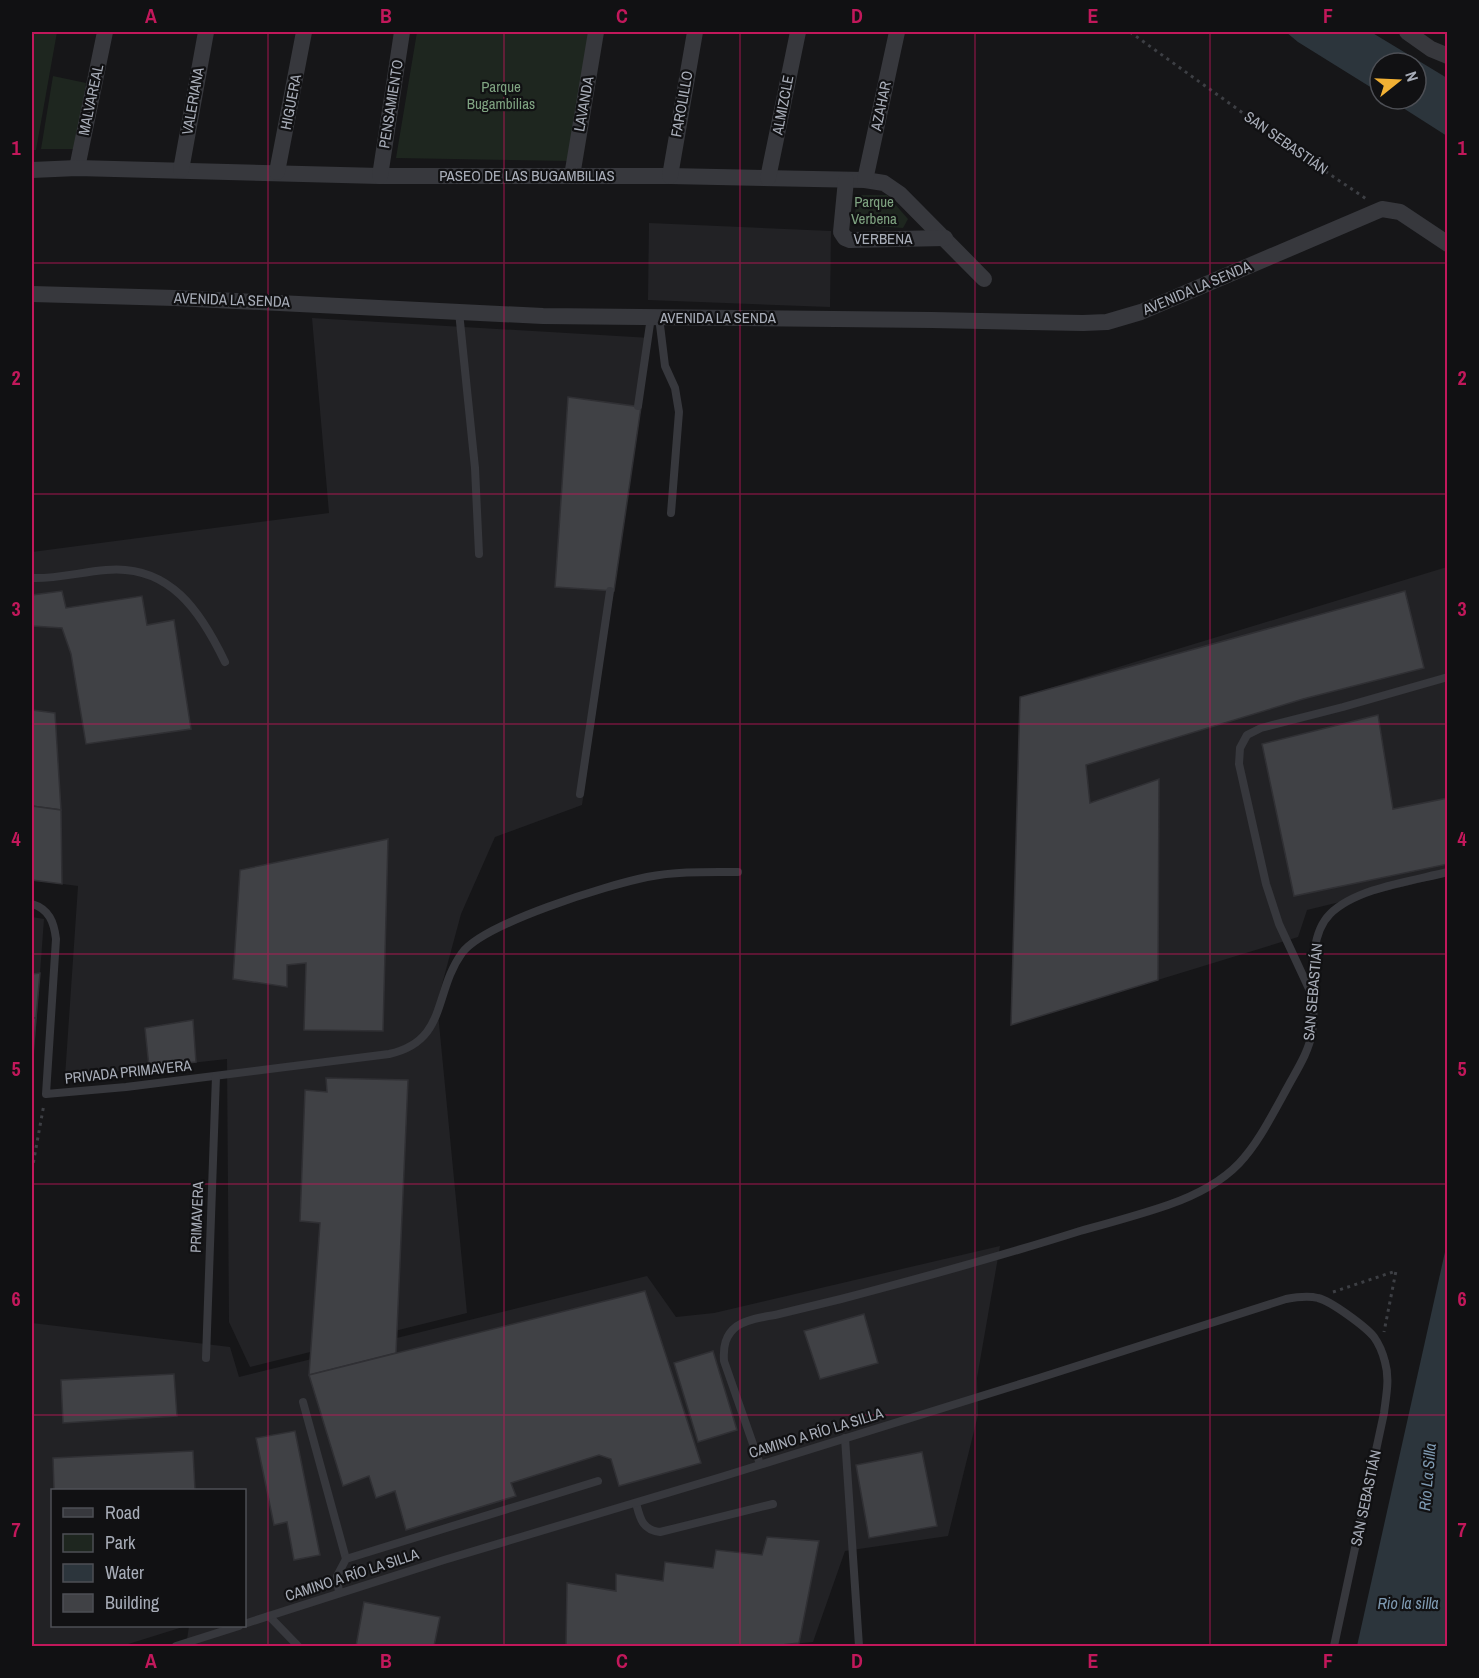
<svg xmlns="http://www.w3.org/2000/svg" width="1479" height="1678" viewBox="0 0 1479 1678" font-family="'Archivo Narrow',sans-serif">
  <rect width="100%" height="100%" fill="#161618"/>
  <g fill="#222225">
    <polygon points="649,223 831,231 830,307 648,300"/>
    <polygon points="312,318 651,338 582,805 495,837 461,914 437,1003 467,1313 250,1367 229,1322 227,1059 65,1077 78,886 32,880 32,552 329,513"/>
    <polygon points="1447,567 1447,876 1307,910 1298,937 1011,1025 1020,697"/>
    <polygon points="32,917 44,919 32,1083"/>
    <polygon points="1000,1246 977,1378 978,1415 948,1536 845,1551 813,1642 772,1646 186,1646 189,1626 244,1626 244,1490 52,1490 52,1626 186,1626 122,1646 32,1646 32,1323 230,1347 239,1377 647,1276 676,1317 714,1313"/>
  </g>
  <g fill="#1e261f">
    <polygon points="32,32 57,32 36,150 32,150"/>
    <polygon points="417,32 589,32 572,161 396,158"/>
    <polygon points="53,76 86,83 75,149 41,149"/>
    <polygon points="858,195 887,195 908,219 903,228 859,225 854,219"/>
  </g>
  <g fill="#2c353c">
    <polygon points="1286,32 1371,32 1447,78 1447,136 1389,99 1416,99 1416,63 1380,63 1380,93 1298,42"/>
    <polygon points="1447,1243 1447,1646 1357,1646"/>
  </g>
  <g fill="#404145" stroke="#303034" stroke-width="1.5">
    <polygon points="568,397 641,407 614,591 555,587"/>
    <polygon points="62,591 66,608 142,596 147,625 174,620 191,729 86,744 71,654 62,628 32,626 32,595"/>
    <polygon points="1405,591 1424,668 1303,699 1086,765 1090,803 1159,779 1158,980 1011,1025 1020,697"/>
    <polygon points="32,710 55,713 61,810 32,806"/>
    <polygon points="1378,715 1393,809 1448,798 1448,864 1294,896 1262,744"/>
    <polygon points="32,806 61,810 62,884 32,880"/>
    <polygon points="388,839 383,1031 304,1030 306,963 287,965 287,987 233,979 240,870"/>
    <polygon points="40,973 36,1018 32,1018 32,974"/>
    <polygon points="32,1018 36,1018 32,1066"/>
    <polygon points="193,1020 196,1062 149,1067 145,1028"/>
    <polygon points="326,1078 408,1080 396,1353 309,1375 320,1223 300,1221 305,1090 327,1092"/>
    <polygon points="645,1291 701,1463 619,1486 611,1459 599,1455 511,1483 516,1496 406,1530 395,1491 376,1498 369,1476 343,1486 309,1375"/>
    <polygon points="864,1314 878,1363 820,1379 804,1331"/>
    <polygon points="713,1351 737,1430 698,1442 674,1363"/>
    <polygon points="174,1374 177,1416 63,1423 61,1380"/>
    <polygon points="295,1431 320,1555 294,1560 287,1522 274,1525 256,1438"/>
    <polygon points="193,1451 195,1490 54,1490 53,1458"/>
    <polygon points="922,1452 937,1526 869,1538 856,1465"/>
    <polygon points="767,1537 819,1541 799,1643 772,1646 566,1646 567,1583 616,1591 616,1574 663,1581 665,1562 713,1568 716,1550 762,1555"/>
    <polygon points="364,1602 440,1617 434,1646 356,1646"/>
  </g>
  <g fill="none" stroke-linecap="round" stroke-linejoin="round">
    <g stroke="#3d3f44" stroke-width="3" stroke-dasharray="3 4.5" stroke-linecap="butt">
      <polyline points="1130,32 1307,159 1368,200"/>
      <polyline points="32,1170 44,1104"/>
      <polyline points="1333,1292 1396,1271 1384,1332"/>
    </g>
    <g stroke="#37383d" stroke-width="8">
      <polyline points="459,312 475,468 479,554"/>
      <polyline points="659,317 665,366 675,388 679,412 671,513"/>
      <polyline points="638,406 651,317"/>
      <path d="M 32,578 C 56,579 81,572 106,570 C 170,564 201,612 225,662"/>
      <polyline points="580,794 610,591"/>
      <path d="M 32,904 C 49,909 54,922 56,939 L 46,1094 L 126,1087 L 389,1054 C 448,1041 433,993 462,953 C 484,923 608,885 647,877 C 677,871 708,872 738,872"/>
      <polyline points="1311,993 1279,924 1266,884 1239,764 1240,748 1247,735 1261,728 1343,707 1448,677"/>
      <polyline points="206,1358 216,1076"/>
      <polyline points="303,1402 346,1559"/>
      <polyline points="845,1438 859,1646"/>
      <path d="M 760,1464 L 724,1361 C 723,1347 725,1335 737,1326 C 749,1318 766,1317 779,1314 C 800,1309 820,1304 841,1299 C 921,1278 1001,1256 1080,1231 C 1109,1223 1139,1215 1168,1205 C 1239,1180 1252,1152 1286,1090 C 1296,1071 1308,1054 1312,1033 C 1318,1000 1303,941 1330,914 C 1356,888 1412,881 1448,872"/>
      <path d="M 636,1503 C 640,1518 642,1530 660,1532 L 773,1504"/>
      <polyline points="339,1593 337,1576 346,1559 598,1481"/>
      <polyline points="269,1616 298,1646"/>
      <path d="M 244,1624 L 444,1560 L 721,1477 L 1036,1379 L 1286,1299 C 1296,1297 1307,1295 1318,1298 C 1331,1301 1366,1327 1374,1337 C 1379,1344 1383,1354 1385,1362 C 1390,1379 1386,1396 1384,1413 L 1334,1646"/>
      <polyline points="176,1646 239,1626"/>
    </g>
    <g stroke="#37383d" stroke-width="16">
      <polyline points="1407,32 1431,49 1448,56"/>
      <polyline points="77,168 105,32"/>
      <polyline points="32,170 77,168 380,176 670,176 865,180 884,183 900,194 984,279"/>
      <polyline points="181,170 206,32"/>
      <polyline points="277,172 304,32"/>
      <polyline points="380,176 402,32"/>
      <polyline points="572,176 596,32"/>
      <polyline points="670,176 695,32"/>
      <polyline points="768,178 798,32"/>
      <polyline points="846,180 841,232 845,238 850,240 945,238"/>
      <polyline points="865,180 897,32"/>
      <polyline points="32,294 175,298 543,316 932,320 1083,323 1107,322 1141,312 1382,209 1400,212 1448,244"/>
    </g>
  </g>
  <path fill="none" stroke="#c2185b" stroke-width="1.5" stroke-opacity="0.55" d="M 268,32 L 268,1646M 504,32 L 504,1646M 740,32 L 740,1646M 975,32 L 975,1646M 1210,32 L 1210,1646M 32,263 L 1448,263M 32,494 L 1448,494M 32,724 L 1448,724M 32,954 L 1448,954M 32,1184 L 1448,1184M 32,1415 L 1448,1415"/>
  <g text-anchor="middle" stroke-width="4.5" stroke-linejoin="round" paint-order="stroke">
    <g font-size="15" fill="#7fa381" stroke="#111113">
      <text x="501" y="92">Parque<tspan x="501" dy="17">Bugambilias</tspan></text>
      <text x="874" y="207">Parque<tspan x="874" dy="17">Verbena</tspan></text>
    </g>
    <g font-size="15" fill="#a8adb8" stroke="#111113">
      <text transform="translate(91 100) rotate(-78)" y="5">MALVAREAL</text>
      <text transform="translate(193 101) rotate(-80)" y="5">VALERIANA</text>
      <text transform="translate(291 102) rotate(-79)" y="5">HIGUERA</text>
      <text transform="translate(391 104) rotate(-81)" y="5">PENSAMIENTO</text>
      <text transform="translate(584 104) rotate(-80)" y="5">LAVANDA</text>
      <text transform="translate(682 104) rotate(-80)" y="5">FAROLILLO</text>
      <text transform="translate(783 105) rotate(-79)" y="5">ALMIZCLE</text>
      <text transform="translate(881 106) rotate(-78)" y="5">AZAHAR</text>
      <text transform="translate(1286 143) rotate(35)" y="5">SAN SEBASTIÁN</text>
      <text x="527" y="181">PASEO DE LAS BUGAMBILIAS</text>
      <text x="883" y="244">VERBENA</text>
      <text transform="translate(1197 288) rotate(-23)" y="5">AVENIDA LA SENDA</text>
      <text transform="translate(232 300) rotate(2)" y="5">AVENIDA LA SENDA</text>
      <text x="718" y="323">AVENIDA LA SENDA</text>
      <text transform="translate(1313 992) rotate(-85)" y="5">SAN SEBASTIÁN</text>
      <text transform="translate(128 1072) rotate(-6)" y="5">PRIVADA PRIMAVERA</text>
      <text transform="translate(197 1217) rotate(-88)" y="5">PRIMAVERA</text>
      <text transform="translate(816 1433) rotate(-17)" y="5">CAMINO A RÍO LA SILLA</text>
      <text transform="translate(1366 1498) rotate(-78)" y="5">SAN SEBASTIÁN</text>
      <text transform="translate(352 1575) rotate(-18)" y="5">CAMINO A RÍO LA SILLA</text>
    </g>
    <g font-size="16" font-style="italic" fill="#7f9bb3" stroke="#111113">
      <text transform="translate(1427 1477) rotate(-85)" y="6">Río La Silla</text>
      <text x="1408" y="1609">Rio la silla</text>
    </g>
  </g>
  <rect width="1479" height="1678" fill="none" stroke="#111113" stroke-width="66"/>
  <rect x="51" y="1489" width="195" height="138" fill="#111113" stroke="#4d4f55" stroke-width="1.5"/>
  <rect x="63" y="1508" width="30" height="9" fill="#37383d" stroke="#4d4f55" stroke-width="1.5"/>
  <text x="105" y="1519" font-size="18" fill="#a8adb8">Road</text>
  <rect x="63" y="1534" width="30" height="18" fill="#1e261f" stroke="#4d4f55" stroke-width="1.5"/>
  <text x="105" y="1549" font-size="18" fill="#a8adb8">Park</text>
  <rect x="63" y="1564" width="30" height="18" fill="#2c353c" stroke="#4d4f55" stroke-width="1.5"/>
  <text x="105" y="1579" font-size="18" fill="#a8adb8">Water</text>
  <rect x="63" y="1594" width="30" height="18" fill="#404145" stroke="#4d4f55" stroke-width="1.5"/>
  <text x="105" y="1609" font-size="18" fill="#a8adb8">Building</text>
  <g transform="translate(1398 81) rotate(72)"><circle r="28" fill="#111113" stroke="#4d4f55" stroke-width="1.5"/>
  <path d="M0-4.5L10 22L0 15L-10 22Z" fill="#f2b134"/>
  <text y="-9" font-size="16" font-weight="bold" text-anchor="middle" fill="#a8adb8">N</text>
  </g>
  <rect x="33" y="33" width="1413" height="1612" fill="none" stroke="#c2185b" stroke-width="2"/>
  <g font-size="20" text-anchor="middle" font-weight="bold" fill="#c2185b">
    <text x="151" y="23">A</text>
    <text x="386" y="23">B</text>
    <text x="622" y="23">C</text>
    <text x="857" y="23">D</text>
    <text x="1093" y="23">E</text>
    <text x="1328" y="23">F</text>
    <text x="16" y="155">1</text>
    <text x="1462" y="155">1</text>
    <text x="16" y="385">2</text>
    <text x="1462" y="385">2</text>
    <text x="16" y="616">3</text>
    <text x="1462" y="616">3</text>
    <text x="16" y="846">4</text>
    <text x="1462" y="846">4</text>
    <text x="16" y="1076">5</text>
    <text x="1462" y="1076">5</text>
    <text x="16" y="1306">6</text>
    <text x="1462" y="1306">6</text>
    <text x="16" y="1537">7</text>
    <text x="1462" y="1537">7</text>
    <text x="151" y="1668">A</text>
    <text x="386" y="1668">B</text>
    <text x="622" y="1668">C</text>
    <text x="857" y="1668">D</text>
    <text x="1093" y="1668">E</text>
    <text x="1328" y="1668">F</text>
  </g>
</svg>
